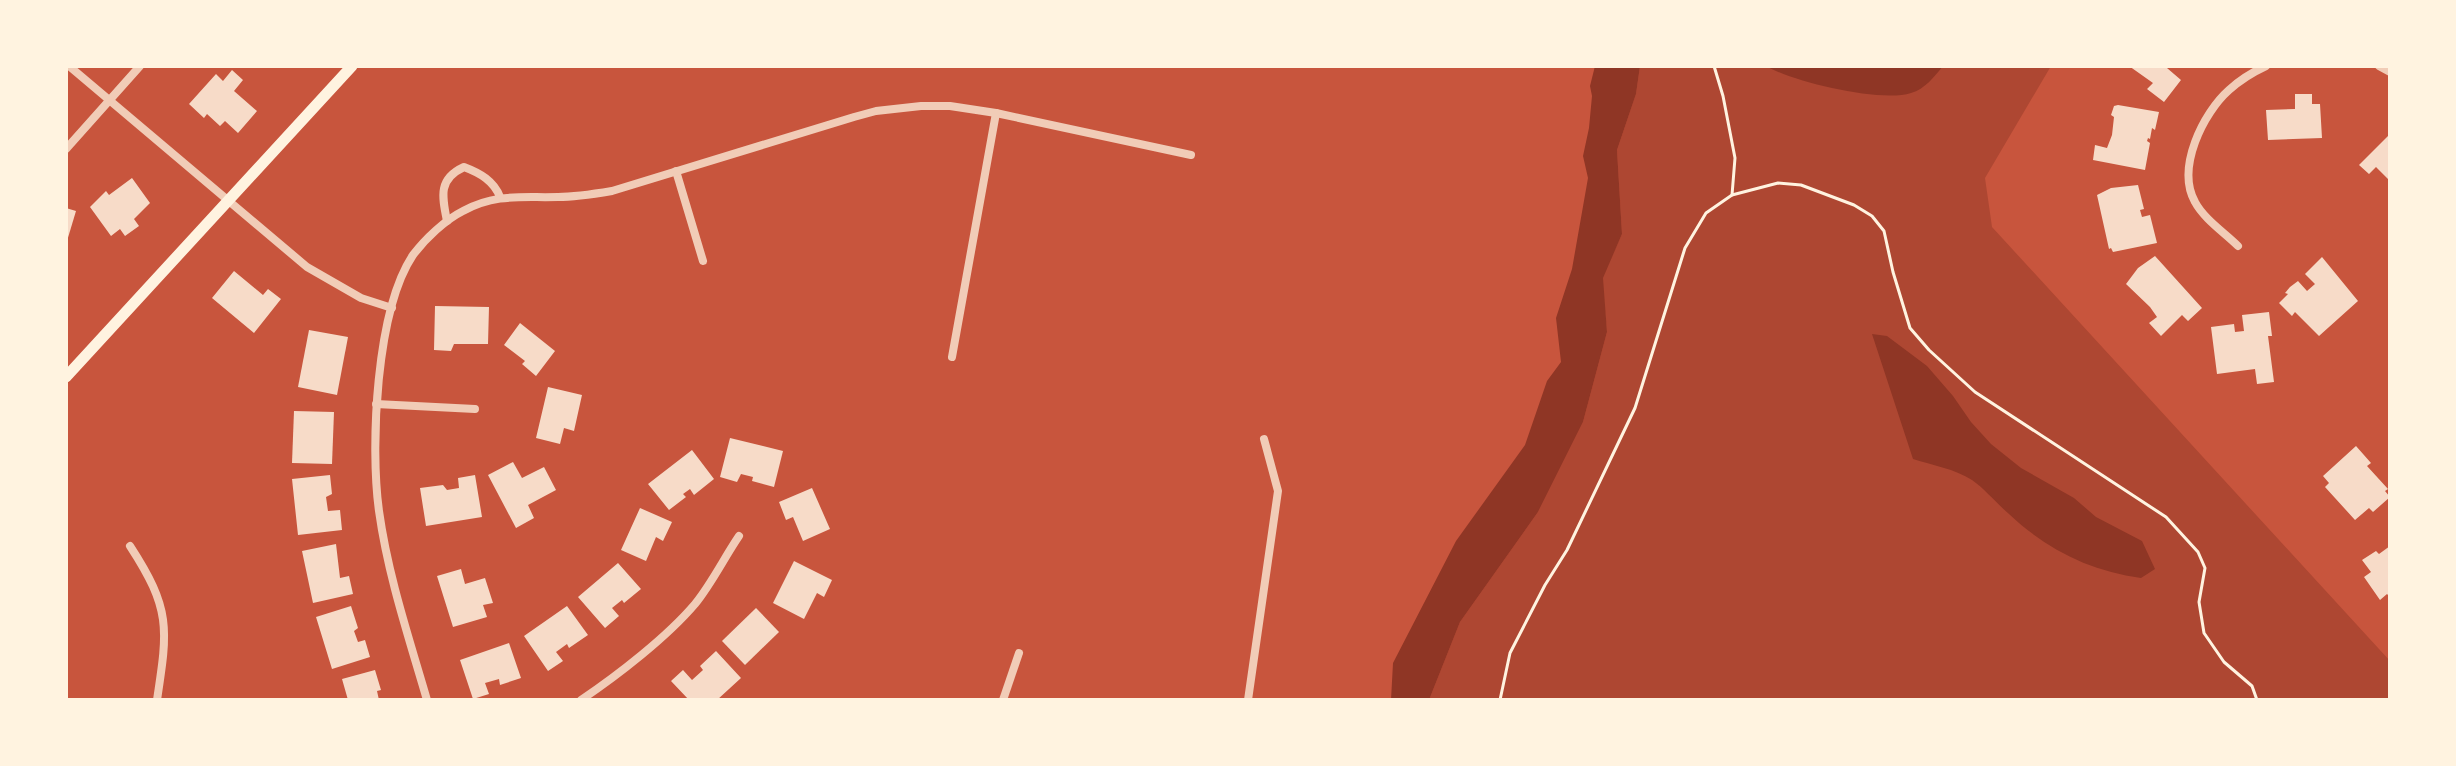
<svg xmlns="http://www.w3.org/2000/svg" width="2456" height="766" viewBox="0 0 2456 766" font-family="'Source Serif 4',serif">
  <rect width="100%" height="100%" fill="#c8553d"/>
  <polygon fill="#ae4732" points="1640,66 2051,66 1985,178 1992,227 2390,661 2390,700 1429,700 1460,622 1538,512 1583,422 1607,332 1602,278 1622,234 1617,150 1636,94"/>
  <g fill="#8f3625">
    <polygon points="1595,66 1640,66 1636,94 1617,150 1622,234 1603,278 1607,332 1583,422 1538,512 1460,622 1429,700 1391,700 1393,663 1456,541 1525,445 1547,381 1561,362 1556,318 1572,269 1588,178 1583,156 1589,128 1592,96 1590,86"/>
    <path d="M 1766,66 L 1943,66 C 1934,77 1925,89 1911,93 C 1881,103 1793,82 1766,66 Z"/>
    <path d="M 1872,334 L 1887,336 L 1927,366 L 1953,396 L 1971,422 L 1991,444 L 2021,468 L 2074,498 L 2096,517 L 2142,541 L 2155,569 L 2141,578 C 2090,571 2046,549 2009,514 C 1996,503 1985,489 1972,480 C 1955,469 1932,465 1913,459 Z"/>
  </g>
  <g fill="#f7dbc8">
    <polygon points="2129,66 2168,66 2167,68 2181,80 2164,102 2147,89 2153,83"/>
    <polygon points="232,70 243,80 234,91 257,111 238,133 225,121 220,126 207,114 204,118 189,104 216,74 223,81"/>
    <polygon points="2295,94 2312,94 2312,104 2320,104 2322,138 2268,140 2266,110 2295,109"/>
    <polygon points="2118,105 2159,112 2155,130 2152,128 2150,139 2148,138 2147,141 2150,143 2145,170 2093,160 2095,145 2107,148 2112,135 2114,117 2111,115 2114,106"/>
    <polygon points="2390,134 2390,181 2376,167 2369,174 2359,165"/>
    <polygon points="132,178 150,203 134,219 139,226 125,236 120,229 111,236 90,207 106,191 109,195"/>
    <polygon points="2138,185 2144,209 2140,210 2142,217 2150,215 2157,243 2113,252 2111,248 2109,249 2097,195 2111,188"/>
    <polygon points="66,208 76,211 67,241 66,241"/>
    <polygon points="2155,256 2202,308 2188,321 2182,315 2161,336 2149,323 2157,317 2150,307 2126,284 2138,268"/>
    <polygon points="2322,257 2358,301 2319,336 2295,312 2292,316 2279,303 2288,294 2285,293 2290,287 2298,281 2307,291 2315,284 2305,274"/>
    <polygon points="234,271 263,295 268,289 281,299 254,333 212,298"/>
    <polygon points="435,306 489,307 488,344 454,344 451,351 434,350"/>
    <polygon points="2269,312 2272,336 2268,336 2274,382 2257,384 2255,369 2217,374 2211,327 2234,324 2235,332 2244,331 2242,315"/>
    <polygon points="520,323 555,351 536,376 522,364 525,361 504,345"/>
    <polygon points="309,330 348,337 337,395 298,387"/>
    <polygon points="548,387 582,395 574,431 564,428 560,444 536,438"/>
    <polygon points="294,411 334,412 332,464 292,463"/>
    <polygon points="730,438 783,451 774,487 752,481 753,477 741,474 737,482 720,477"/>
    <polygon points="2356,446 2371,463 2367,466 2388,489 2385,491 2390,497 2373,512 2369,508 2355,520 2325,487 2329,483 2323,476"/>
    <polygon points="692,450 714,479 694,495 690,489 683,494 686,497 669,510 648,484"/>
    <polygon points="513,462 522,478 544,467 556,490 528,505 534,518 516,528 488,475"/>
    <polygon points="330,475 332,494 326,497 328,511 340,510 342,530 298,535 292,479"/>
    <polygon points="475,475 482,517 426,526 420,488 443,485 447,490 459,488 458,478"/>
    <polygon points="812,488 830,529 803,541 793,517 786,520 779,502"/>
    <polygon points="640,508 672,522 663,541 656,537 646,561 621,550"/>
    <polygon points="336,544 340,578 349,576 353,594 313,603 302,551"/>
    <polygon points="2390,546 2390,597 2387,594 2380,600 2364,577 2371,572 2362,560 2376,551 2379,554"/>
    <polygon points="794,561 832,580 824,597 817,593 804,619 773,603"/>
    <polygon points="618,563 641,589 624,603 622,600 612,608 619,616 605,628 578,597"/>
    <polygon points="461,569 465,584 485,578 493,603 483,605 487,617 453,627 437,576"/>
    <polygon points="351,606 358,628 354,631 358,642 365,640 370,657 332,669 316,617"/>
    <polygon points="567,606 588,635 569,648 567,644 556,652 563,661 548,671 524,636"/>
    <polygon points="756,608 779,632 745,665 722,641"/>
    <polygon points="509,643 521,678 500,685 499,679 485,683 489,694 473,699 460,660"/>
    <polygon points="716,651 741,678 717,700 689,700 671,681 683,670 692,680 703,670 700,666"/>
    <polygon points="375,670 381,690 377,691 379,700 348,700 342,679"/>
  </g>
  <g fill="none" stroke-linecap="round" stroke-linejoin="round">
    <g stroke="#fff3e0" stroke-width="3">
      <polyline points="1714,66 1723,96 1735,158 1732,195"/>
      <polyline points="1500,700 1510,653 1545,585 1567,550 1635,408 1685,248 1706,213 1732,195 1778,183 1801,185 1854,205 1872,216 1884,231 1893,272 1910,328 1929,350 1975,392 2166,517 2198,552 2205,568 2199,602 2204,633 2224,662 2252,686 2257,700"/>
    </g>
    <g stroke="#f1ccb7" stroke-width="8">
      <polyline points="69,66 307,267 361,298 392,308"/>
      <polyline points="2379,66 2390,72"/>
      <polyline points="66,149 140,66"/>
      <polyline points="676,171 703,261"/>
      <path d="M 447,221 C 442,196 438,179 464,167 C 480,173 494,181 500,197"/>
      <path d="M 2238,246 C 2225,233 2204,219 2195,202 C 2176,168 2203,113 2229,90 C 2240,80 2253,72 2266,66"/>
      <polyline points="952,357 996,113"/>
      <polyline points="376,404 475,409"/>
      <path d="M 130,546 C 171,609 168,628 157,700"/>
      <path d="M 427,700 C 409,638 388,576 379,511 C 370,447 376,310 413,255 C 425,239 445,220 463,211 C 496,193 522,198 558,197 C 576,197 594,194 612,191 L 854,117 L 876,111 L 921,106 L 950,106 L 996,113 L 1191,155"/>
      <path d="M 581,700 C 618,675 667,637 695,604 C 712,583 724,558 739,536"/>
      <polyline points="1003,700 1019,653"/>
      <polyline points="1248,700 1278,491 1264,439"/>
    </g>
    <polyline stroke="#fff3e0" stroke-width="11" points="66,377 352,66"/>
  </g>
  <rect width="2456" height="766" fill="none" stroke="#fff3e0" stroke-width="136"/>
</svg>
